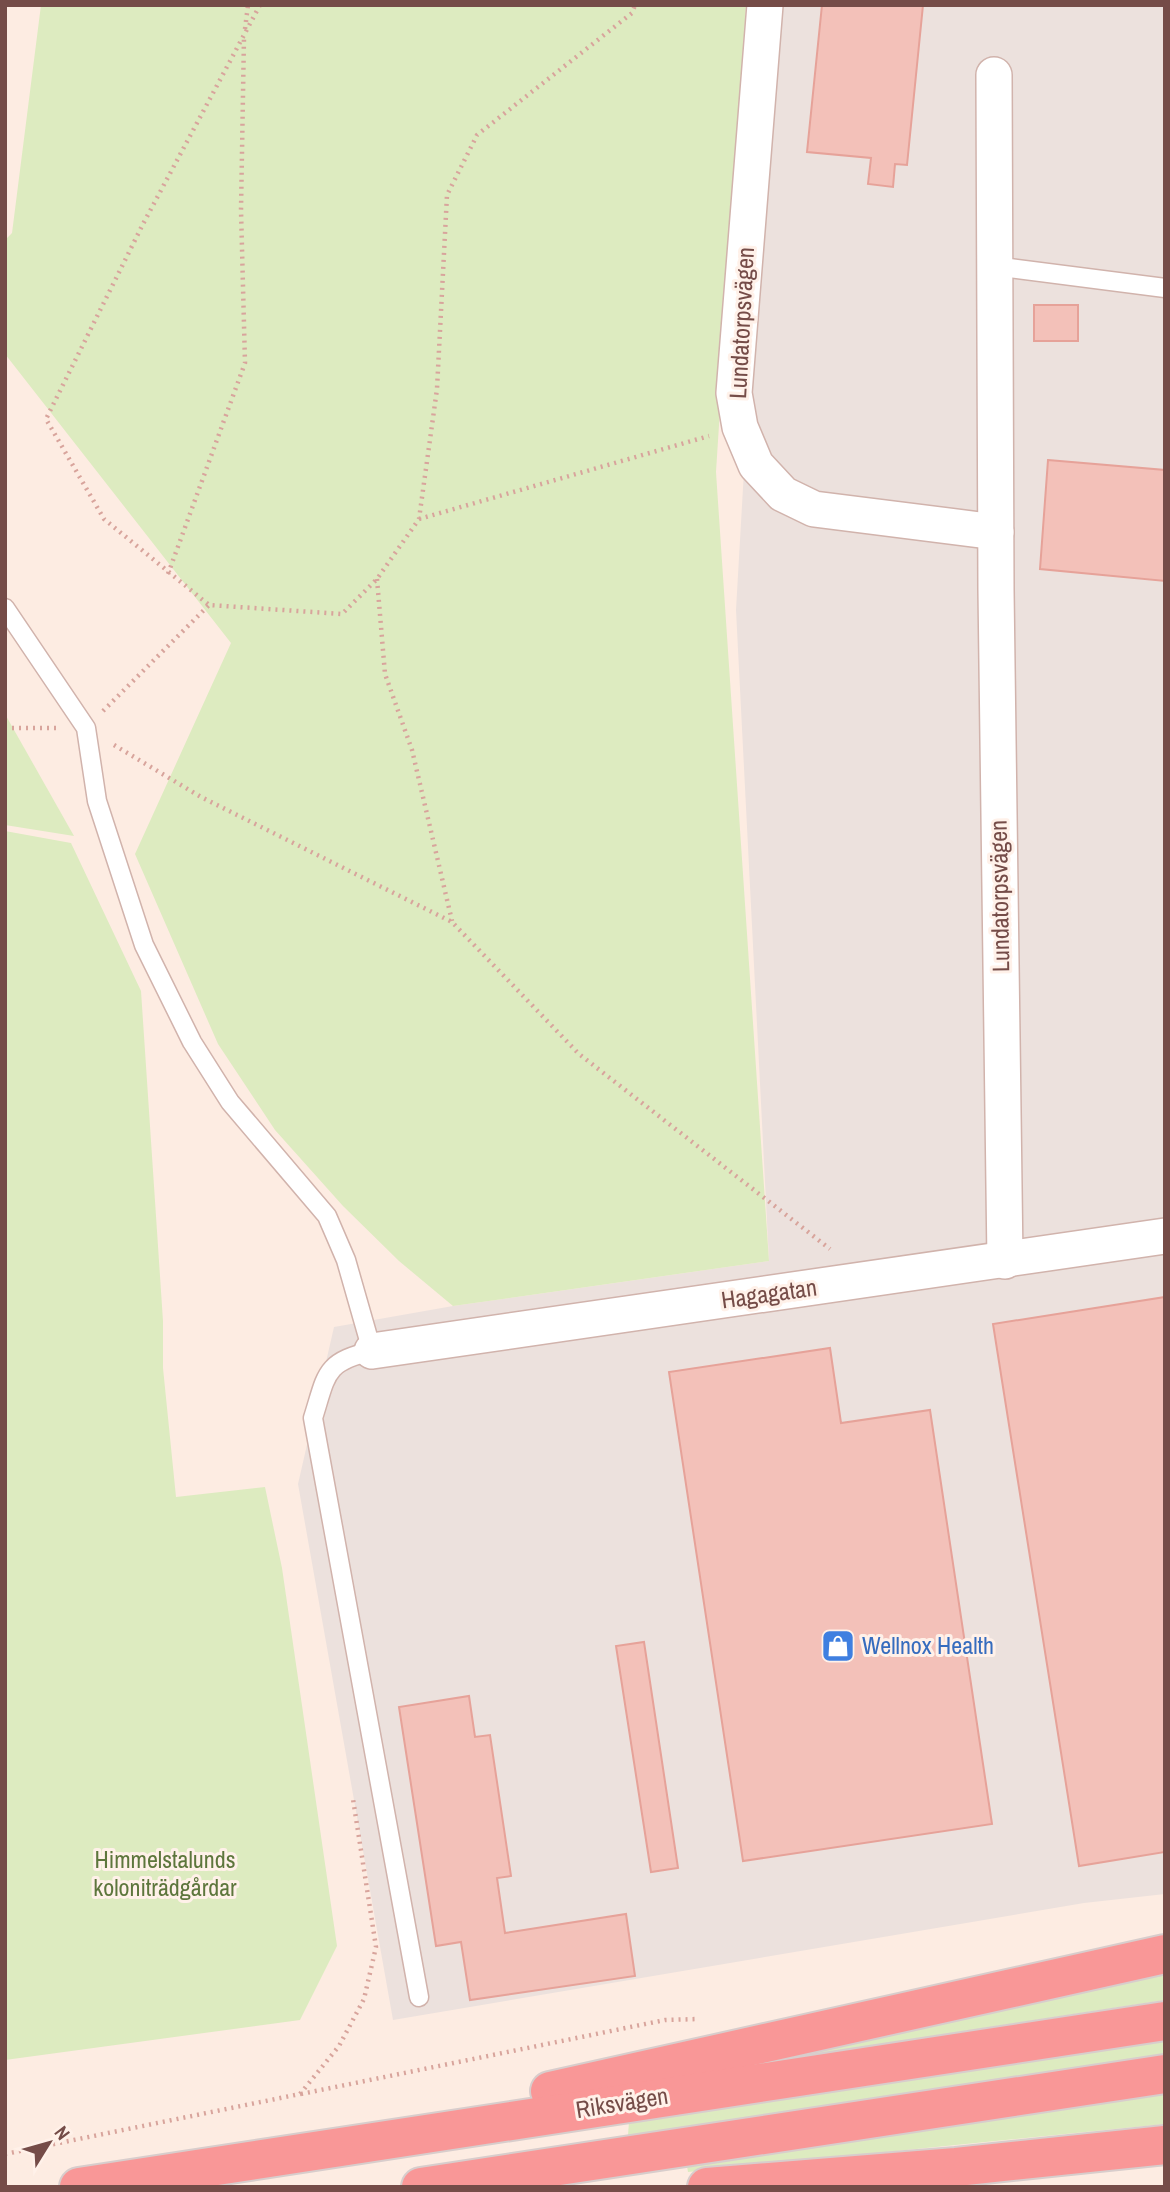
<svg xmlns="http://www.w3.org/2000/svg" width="1170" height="2192" viewBox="0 0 1170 2192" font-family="'Archivo Narrow',sans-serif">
  <rect width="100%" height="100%" fill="#fdece2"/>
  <polygon fill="#ece1dd" points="781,5 1165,5 1165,1894 1084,1903 393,2020 298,1484 334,1327 453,1306 769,1261 736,610 752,331"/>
  <g fill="#ddebc0">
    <polygon points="41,5 746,5 716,472 769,1261 453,1306 399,1261 343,1206 275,1130 218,1044 135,854 231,643 5,354 5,240 12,233"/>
    <polygon points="5,714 74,836 5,825"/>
    <polygon points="5,831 71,843 141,991 163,1321 163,1368 176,1497 265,1487 282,1568 337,1946 300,2020 5,2060"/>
    <polygon points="1165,1972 1165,2000 673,2076"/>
    <polygon points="1165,2039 1165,2054 628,2136 629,2121"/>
    <polygon points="1165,2094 1165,2124 688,2172 687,2166"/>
  </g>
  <g fill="#f3c1b9" stroke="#e6a299" stroke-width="2">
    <polygon points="822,5 923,5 907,165 895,164 893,187 868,184 871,158 807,152"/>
    <rect x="1034" y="305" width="44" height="36"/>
    <polygon points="1048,460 1165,470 1165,581 1040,569"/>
    <polygon points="1165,1297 1165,1852 1079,1866 993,1324"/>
    <polygon points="830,1348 841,1423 930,1410 992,1824 743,1861 669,1372"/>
    <polygon points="644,1642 678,1868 651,1872 616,1646"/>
    <polygon points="469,1696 475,1737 490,1735 511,1876 497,1878 505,1933 626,1914 635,1976 470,2000 461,1942 436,1946 399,1707"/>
  </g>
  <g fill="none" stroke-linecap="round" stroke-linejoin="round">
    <defs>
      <g id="lane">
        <polyline points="994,266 1165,288"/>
        <path d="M 5,608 L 86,728 L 97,801 L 144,945 L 192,1042 L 230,1102 L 327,1216 L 346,1260 L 372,1351 C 324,1362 327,1374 313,1418 L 419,1997"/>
      </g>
      <g id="street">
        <polyline points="765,5 734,393 740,427 756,465 783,494 814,509 996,532"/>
        <polyline points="994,75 996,590 1005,1261"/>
        <polyline points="372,1351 1165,1236"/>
      </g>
      <g id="highway">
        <polyline points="550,2091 1165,1954"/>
        <polyline points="79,2187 1165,2021"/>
        <polyline points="421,2187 1165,2074"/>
        <polyline points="707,2187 956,2167 1165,2145"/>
      </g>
    </defs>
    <use href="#lane" stroke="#d1b3ac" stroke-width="21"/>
    <use href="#street" stroke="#d1b3ac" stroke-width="38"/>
    <use href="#highway" stroke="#d8cdcc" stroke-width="42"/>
    <g stroke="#d8a49c" stroke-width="4.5" stroke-dasharray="2 5" stroke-linecap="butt">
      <polyline points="260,5 143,224 46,419 104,519 209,605 342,614 377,579 419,519 437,389 447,195 477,135 632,13 635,5"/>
      <polyline points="245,29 248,5"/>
      <polyline points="419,519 709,436"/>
      <polyline points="168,574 245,363 241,210 244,37"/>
      <polyline points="377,579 385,674 412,750 452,921"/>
      <polyline points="103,711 209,605"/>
      <polyline points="5,728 56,728"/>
      <polyline points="114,745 201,797 452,922 579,1054 830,1249"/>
      <polyline points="301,2094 665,2020 698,2019"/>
      <polyline points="5,2154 300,2094 339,2046 364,1999 376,1947 353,1799"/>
    </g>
    <use href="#lane" stroke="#fff" stroke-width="18"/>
    <use href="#street" stroke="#fff" stroke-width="35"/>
    <use href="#highway" stroke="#f99797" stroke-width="38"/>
  </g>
  <defs>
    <symbol id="shop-square" viewBox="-11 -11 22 22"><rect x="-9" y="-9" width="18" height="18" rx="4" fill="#3f7fe0" stroke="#fff1e9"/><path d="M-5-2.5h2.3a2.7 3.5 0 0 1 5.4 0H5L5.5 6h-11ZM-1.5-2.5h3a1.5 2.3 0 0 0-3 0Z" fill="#fff"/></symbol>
  </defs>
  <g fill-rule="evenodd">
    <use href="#shop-square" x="819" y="1627" width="38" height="38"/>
  </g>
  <g text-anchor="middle" stroke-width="6" stroke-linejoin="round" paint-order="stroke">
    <g font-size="24" fill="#754c48" stroke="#fff1e9">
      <text transform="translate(742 323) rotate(-87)" y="8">Lundatorpsvägen</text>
      <text transform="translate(1000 896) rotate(-91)" y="8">Lundatorpsvägen</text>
      <text transform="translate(769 1294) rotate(-8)" y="8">Hagagatan</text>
      <text transform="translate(622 2103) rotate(-9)" y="8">Riksvägen</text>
    </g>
    <g font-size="24" fill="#366cbe" stroke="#fff1e9" text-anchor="start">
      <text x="862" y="1654">Wellnox Health</text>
    </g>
    <g font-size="24" fill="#5d763c" stroke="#fff1e9">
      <text x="165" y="1868">Himmelstalunds<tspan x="165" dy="28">koloniträdgårdar</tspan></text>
    </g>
  </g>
  <rect width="1170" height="2192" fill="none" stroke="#754c48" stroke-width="14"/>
  <g transform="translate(49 2143) rotate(53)" stroke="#fff1e9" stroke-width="5" paint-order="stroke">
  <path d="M0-5L12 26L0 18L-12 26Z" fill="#754c48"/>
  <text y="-10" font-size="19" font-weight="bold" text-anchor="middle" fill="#754c48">N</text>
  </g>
</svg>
